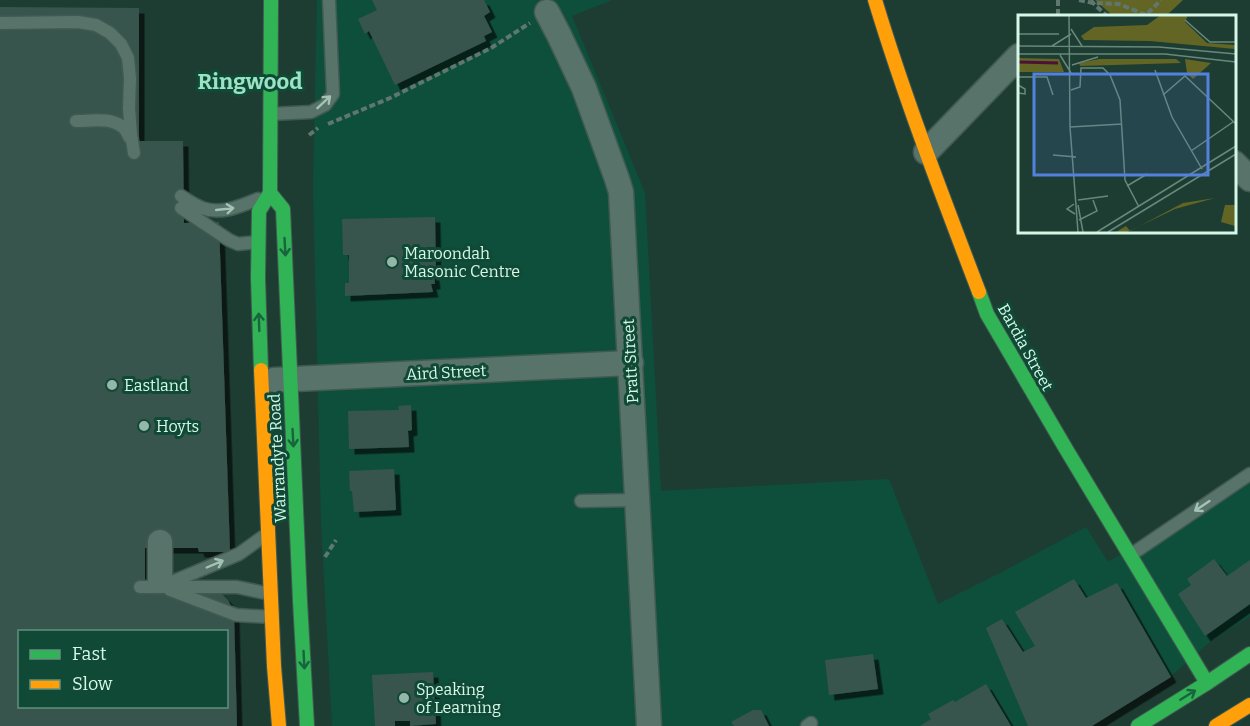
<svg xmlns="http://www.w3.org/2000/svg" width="1250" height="726" viewBox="0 0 1250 726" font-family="Bitter,serif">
  <defs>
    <filter id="shadow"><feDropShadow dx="5.5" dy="5.5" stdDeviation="0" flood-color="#0009"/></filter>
  </defs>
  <rect width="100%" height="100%" fill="#1d3d33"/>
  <polygon fill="#0e4f3c" points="317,0 612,0 572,16 645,193 661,491 889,479 938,604 1000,573 1086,527 1108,562 1137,545 1250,467 1250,616 1210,642 1172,675 1084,726 332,726 321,522 313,187"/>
  <polygon fill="#636525" points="1095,0 1183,0 1166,16 1113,16"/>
  <g fill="#38544d" fill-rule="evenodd" filter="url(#shadow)">
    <polygon points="372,0 484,0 490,12 484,16 492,32 484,36 486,41 395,85 369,31 365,34 358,19 377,10"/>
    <path d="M 0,7 L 139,8 L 139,141 L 183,141 L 184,223 L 219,222 L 230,552 L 199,552 L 198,548 L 145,548 L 145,581 L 160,581 L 219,591 L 228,600 L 234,612 L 237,726 L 0,726 ZM 20,632 L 226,632 L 226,706 L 20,706 Z"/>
    <polygon points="435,217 436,269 431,269 431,275 434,275 435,284 431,284 433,292 345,296 345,283 349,283 349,255 343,255 342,219"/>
    <polygon points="411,405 412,430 408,431 409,447 349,449 348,411 399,410 398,406"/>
    <polygon points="394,469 396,510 354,512 352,491 350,491 349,471"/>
    <polygon points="1214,559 1227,576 1250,560 1250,604 1205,636 1178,594 1191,585 1187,579"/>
    <polygon points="1074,579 1086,598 1117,583 1171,677 1092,726 1028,726 986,628 1002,619 1023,652 1035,646 1015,612"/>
    <polygon points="873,654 878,689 829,695 825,660"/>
    <polygon points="433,672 436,724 410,726 410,721 395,721 395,726 375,726 372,675"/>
    <polygon points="986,684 1011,726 920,726 931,719 928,714 953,700 955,702"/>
    <polygon points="753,710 761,710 769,726 734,726 731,722"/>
  </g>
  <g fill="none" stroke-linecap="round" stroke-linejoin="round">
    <defs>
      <g id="lane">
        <polyline points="0,23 78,22 96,25 110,33 121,44 128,58 130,78 129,108 131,134 134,153"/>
        <polyline points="271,114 311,112 325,105 333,94 329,0"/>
        <path d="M 76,121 C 94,121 122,115 129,137"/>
        <path d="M 181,196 C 187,200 195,205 202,208 C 221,215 241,206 258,199"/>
        <polyline points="181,208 229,240 238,244 257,242"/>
        <polyline points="581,501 637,500"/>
        <polyline points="1132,554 1250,474"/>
        <polyline points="167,584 239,554 264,536"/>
        <polyline points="140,587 237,587 270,594"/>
        <polyline points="170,590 236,615 271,617"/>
        <polyline points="807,726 811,723"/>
      </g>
      <g id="street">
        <polyline points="547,12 559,35 584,88 617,179 621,192 649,726"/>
        <polyline points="926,152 1019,56"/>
        <polyline points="1234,163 1250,179"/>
        <polyline points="274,380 631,363"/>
        <polyline points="160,542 160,581"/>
      </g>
      <g id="fast">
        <polyline points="270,193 283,209 300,601 307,726"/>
        <polyline points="979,292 987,314 1066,449 1207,683"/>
        <polyline points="261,370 258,278 259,211 270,193 271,0"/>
        <polyline points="1138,726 1207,683 1250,654"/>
      </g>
      <g id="slow">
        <path d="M 875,0 C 905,99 942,195 979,292"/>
        <polyline points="261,370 274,666 279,726"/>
        <polyline points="1216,726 1250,705"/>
      </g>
    </defs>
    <use href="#lane" stroke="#415a51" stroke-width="15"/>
    <use href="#street" stroke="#415a51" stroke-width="27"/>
    <use href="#fast" stroke="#415a51" stroke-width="16"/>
    <use href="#slow" stroke="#415a51" stroke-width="16"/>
    <g stroke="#60776e" stroke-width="4" stroke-dasharray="6 3" stroke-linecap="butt">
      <polyline points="1058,0 1058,16"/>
      <polyline points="1079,0 1093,3 1119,4 1146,15 1161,0"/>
      <polyline points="1091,0 1093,3 1107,16"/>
      <polyline points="328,124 390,98 491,48 530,23"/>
      <polyline points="309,135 318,128"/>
      <polyline points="325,557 336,540"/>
    </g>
    <use href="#lane" stroke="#587369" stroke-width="12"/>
    <use href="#street" stroke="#587369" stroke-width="24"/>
    <use href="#fast" stroke="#30b455" stroke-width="14"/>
    <use href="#slow" stroke="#ff9f0a" stroke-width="14"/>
  </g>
  <defs><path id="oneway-shaft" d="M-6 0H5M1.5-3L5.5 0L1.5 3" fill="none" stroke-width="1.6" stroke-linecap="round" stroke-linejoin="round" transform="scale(1.5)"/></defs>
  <g stroke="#a3c3b5">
    <use href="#oneway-shaft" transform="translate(324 102) rotate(-43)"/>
    <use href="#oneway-shaft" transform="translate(225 209) rotate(-6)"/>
    <use href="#oneway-shaft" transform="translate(1202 506) rotate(146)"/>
    <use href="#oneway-shaft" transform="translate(215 564) rotate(-23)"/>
  </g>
  <g stroke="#18643e">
    <use href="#oneway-shaft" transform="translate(285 247) rotate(87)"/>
    <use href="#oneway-shaft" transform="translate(259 322) rotate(-92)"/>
    <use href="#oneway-shaft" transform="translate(293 438) rotate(87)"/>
    <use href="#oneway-shaft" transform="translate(304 660) rotate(87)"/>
    <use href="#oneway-shaft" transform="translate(1188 695) rotate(-32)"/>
  </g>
  <g fill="#95b7a9" stroke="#104a37" stroke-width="2">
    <circle cx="392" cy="262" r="6"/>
    <circle cx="112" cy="385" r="6"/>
    <circle cx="144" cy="426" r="6"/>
    <circle cx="404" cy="698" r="6"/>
  </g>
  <g text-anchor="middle" stroke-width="6" stroke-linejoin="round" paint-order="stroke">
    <g font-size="16" fill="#d5f8e8" stroke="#104a37" text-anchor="start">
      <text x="404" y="259">Maroondah<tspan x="404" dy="18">Masonic Centre</tspan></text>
      <text x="124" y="391">Eastland</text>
      <text x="156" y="432">Hoyts</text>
      <text x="416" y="695">Speaking<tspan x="416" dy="18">of Learning</tspan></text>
    </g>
    <g font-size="16" fill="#d5f8e8" stroke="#104a37">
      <text transform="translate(1026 347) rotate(61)" y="6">Bardia Street</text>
      <text transform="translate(630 361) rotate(-93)" y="6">Pratt Street</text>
      <text transform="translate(446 372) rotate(-3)" y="6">Aird Street</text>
      <text transform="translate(277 458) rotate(-93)" y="6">Warrandyte Road</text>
    </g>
    <g font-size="22" font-weight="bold" fill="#9ae3c5" stroke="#104a37">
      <text x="250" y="89">Ringwood</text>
    </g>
  </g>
  <g transform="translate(1018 15)">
    <rect width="218" height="218" fill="#1d3d33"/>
    <path d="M 143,0 L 170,0 L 167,7 L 189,28 L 217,30 L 217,34 L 132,26 L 66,25 L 63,21 L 76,12 L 129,10 ZM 0,43 L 41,44 L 46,57 L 0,57 ZM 81,44 L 158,44 L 163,48 L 62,51 L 61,48 ZM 167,44 L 193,48 L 175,64 L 169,58 ZM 197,183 L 157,194 L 109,217 L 98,217 L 108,211 L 112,216 L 165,188 ZM 207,190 L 217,190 L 217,211 L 203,207 Z" fill="#636525"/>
    <path fill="none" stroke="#4b1137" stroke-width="3" d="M 0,47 L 40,48"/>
    <path fill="none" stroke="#67887b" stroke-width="1.5" d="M 51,0 L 52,112 L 60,217M 167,5 L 192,27 L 218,27M 53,14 L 64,31M 0,19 L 41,19M 0,31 L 141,32 L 218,39M 34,31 L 53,19M 0,39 L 147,39 L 218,47M 42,40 L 53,58M 54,50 L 80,42M 137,55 L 154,102 L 184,154M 0,62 L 29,62 L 35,80M 0,70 L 7,74 L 7,79 L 0,78M 53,75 L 62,72 L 63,53 L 85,53 L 92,60 L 102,85 L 107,165 L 121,192M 145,80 L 167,61 L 218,109M 52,112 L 104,109M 173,136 L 215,107M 35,140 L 58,142M 109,171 L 129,159M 60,185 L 90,181M 56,189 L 49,194 L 57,199M 60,190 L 65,217M 61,205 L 79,196 L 75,185M 79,217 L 218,131M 90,217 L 218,139"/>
    <path fill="#5481dd" fill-opacity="0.15" stroke="#5481dd" stroke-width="3" d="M 16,59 L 190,59 L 190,160 L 16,160 Z"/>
    <rect width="218" height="218" fill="none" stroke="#d5f8e8" stroke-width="3"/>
  </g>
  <rect x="18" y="630" width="210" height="78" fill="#104a37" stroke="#5f907e" stroke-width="1.5"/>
  <rect x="30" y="650" width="30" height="9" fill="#30b455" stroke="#5f907e" stroke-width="1.5"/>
  <text x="72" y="660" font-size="18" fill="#d5f8e8">Fast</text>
  <rect x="30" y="680" width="30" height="9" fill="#ff9f0a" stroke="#5f907e" stroke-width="1.5"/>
  <text x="72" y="690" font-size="18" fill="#d5f8e8">Slow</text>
</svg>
